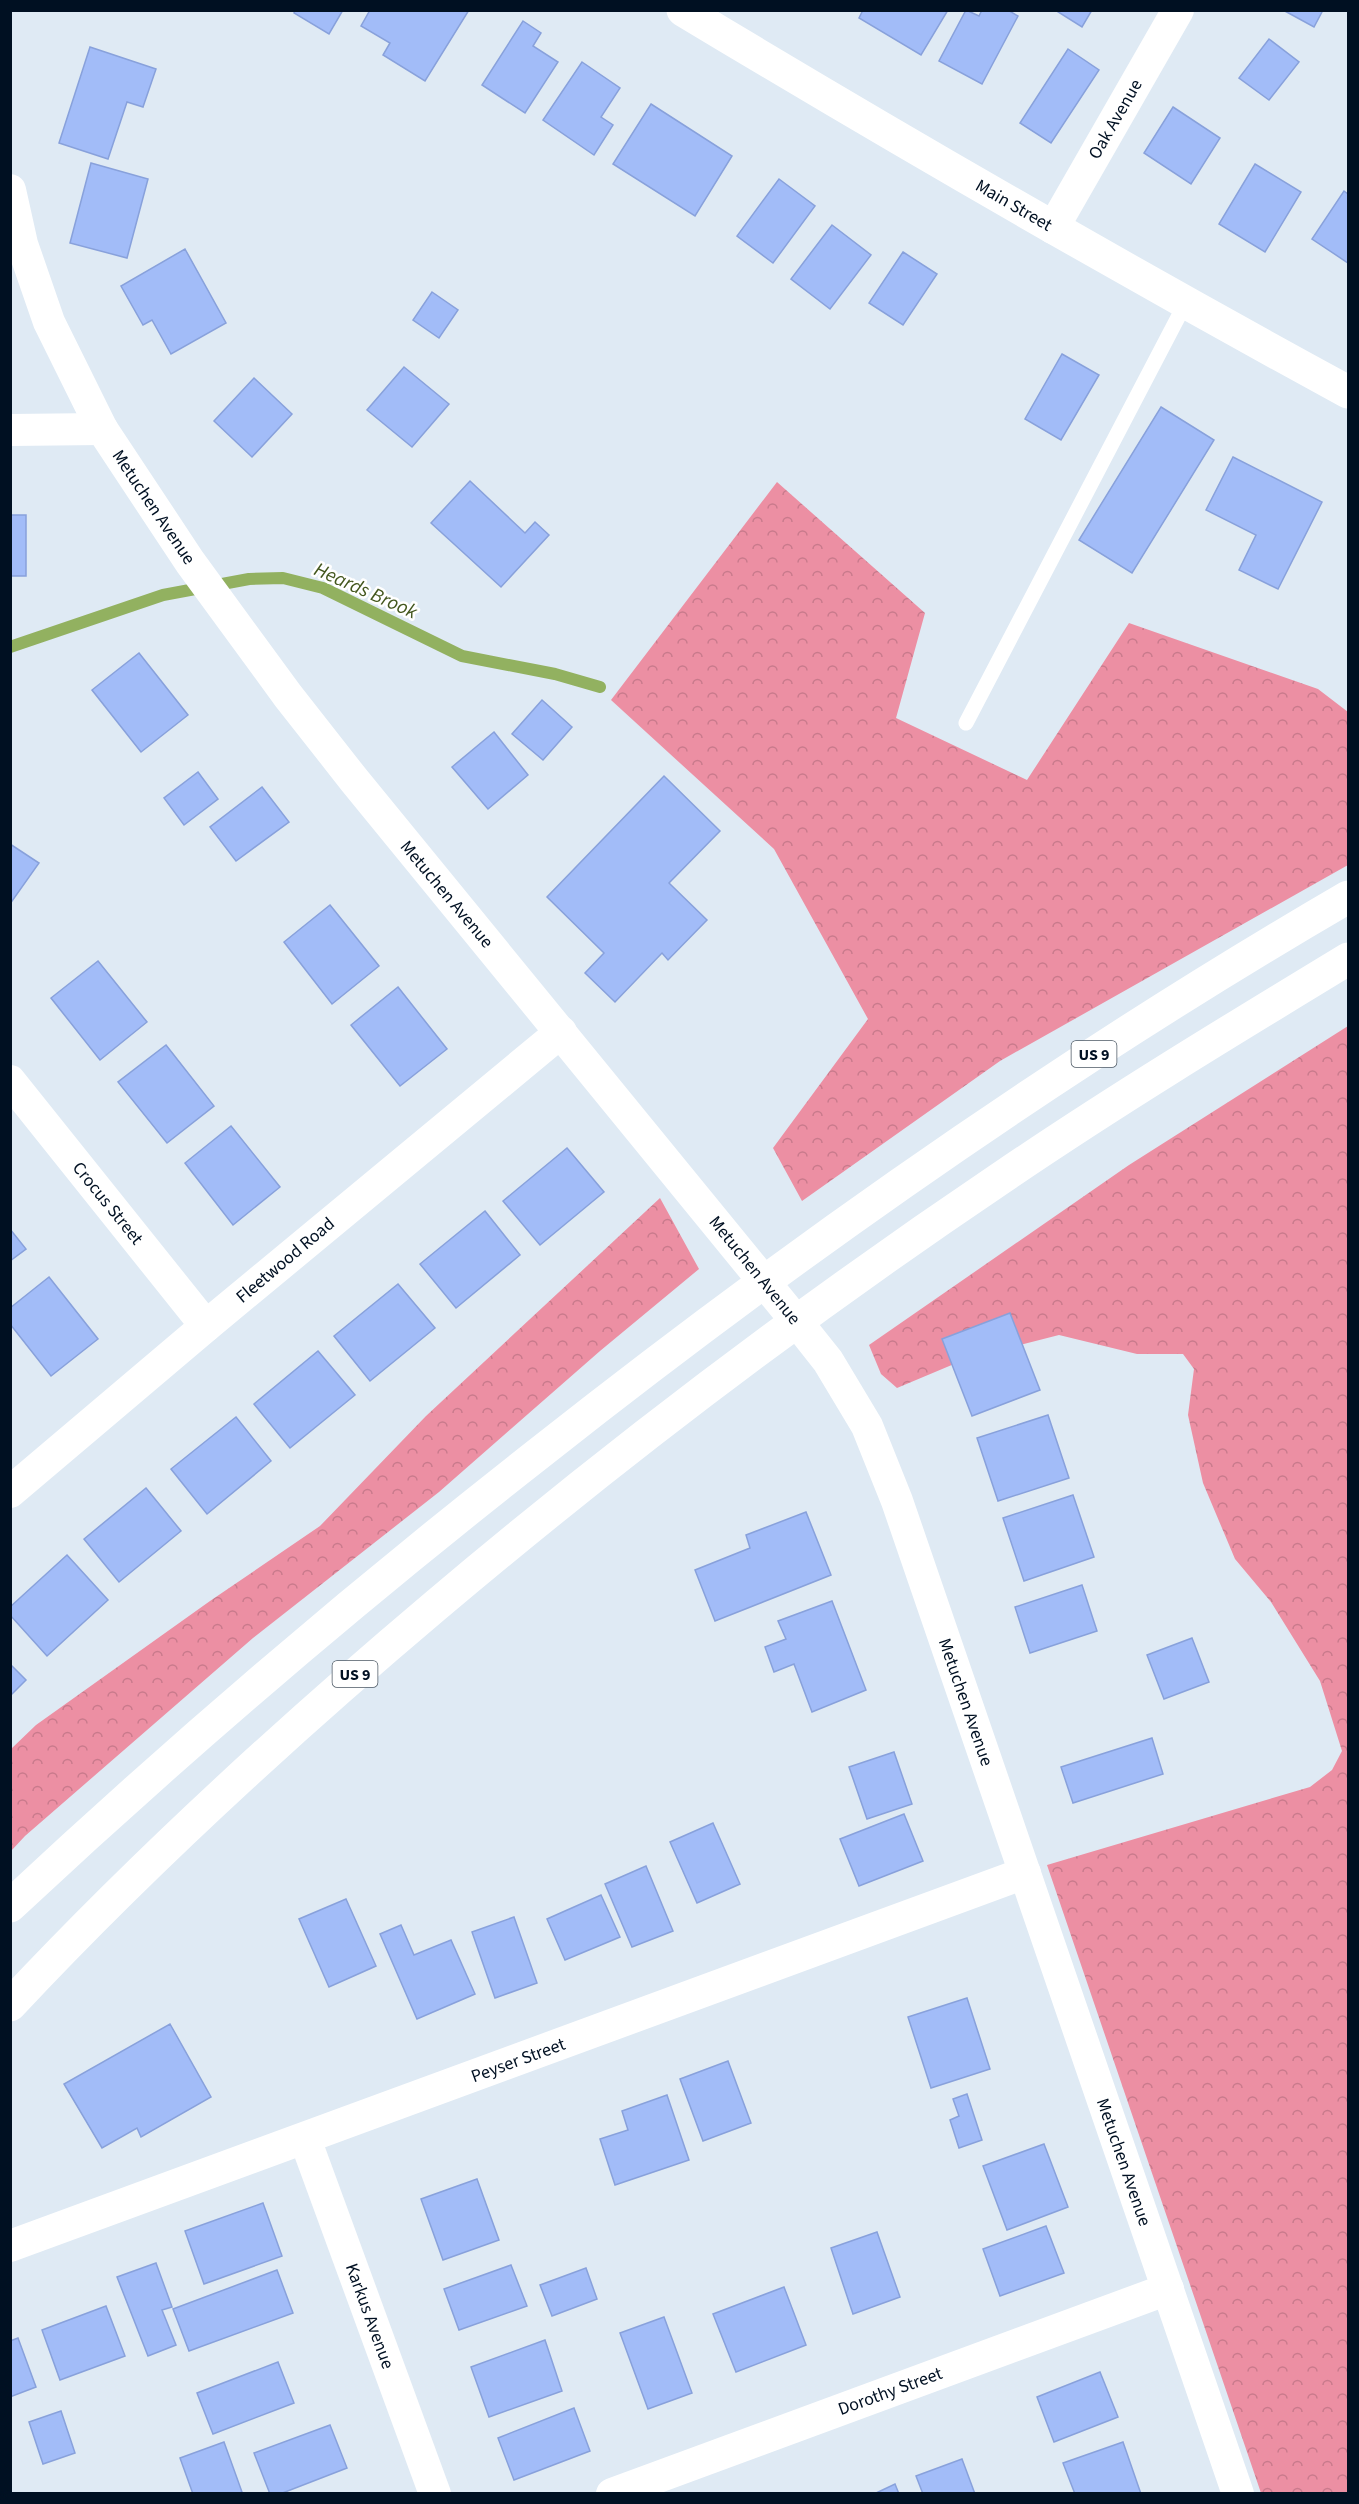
<svg xmlns="http://www.w3.org/2000/svg" width="1359" height="2504" viewBox="0 0 1359 2504" font-family="'Source Sans 3',sans-serif">
  <defs>
    <pattern id="forest-crowns" width="20" height="18" patternUnits="userSpaceOnUse" patternTransform="scale(1.5)"><rect width="20" height="18" fill="#ec8fa3"/><path d="M2 6a3 3 0 1 1 6 0M12 15a3 3 0 1 1 6 0" fill="none" stroke="#c97a8c"/></pattern>
  </defs>
  <rect width="100%" height="100%" fill="#dfeaf4"/>
  <g fill="url(#forest-crowns)">
    <polygon points="777,482 925,613 896,718 1027,780 1129,623 1318,689 1348,712 1348,865 1000,1061 802,1201 773,1148 868,1019 774,849 611,700"/>
    <polygon points="1348,1026 1348,2493 1261,2493 1047,1865 1310,1787 1332,1770 1342,1751 1320,1681 1271,1602 1235,1559 1203,1483 1188,1415 1194,1369 1183,1354 1137,1354 1059,1335 966,1359 897,1388 881,1374 869,1345 1129,1165"/>
    <polygon points="660,1198 699,1269 600,1351 439,1492 253,1638 25,1836 11,1851 11,1749 36,1725 210,1601 320,1526 426,1416"/>
  </g>
  <g fill="none" stroke-linecap="round" stroke-linejoin="round">
    <polyline stroke="#92b160" stroke-width="12" points="10,647 163,595 249,579 283,578 323,588 462,656 555,674 600,687"/>
  </g>
  <g fill="#a2bcf8" stroke="#88a1db" stroke-width="1.5">
    <polygon points="295,10 343,10 329,34 294,13"/>
    <polygon points="370,10 469,10 425,81 383,55 390,43 361,26"/>
    <polygon points="863,10 948,10 921,55 859,18"/>
    <polygon points="966,10 979,16 982,10 1008,10 1018,16 982,84 939,61"/>
    <polygon points="1055,10 1092,10 1082,27"/>
    <polygon points="1283,10 1323,10 1314,27"/>
    <polygon points="523,21 541,33 533,46 558,62 525,113 482,85"/>
    <polygon points="1269,39 1299,62 1269,100 1239,78"/>
    <polygon points="90,47 156,69 143,107 127,102 108,159 59,143"/>
    <polygon points="1068,49 1099,70 1051,143 1020,123"/>
    <polygon points="582,62 620,88 601,117 613,125 594,155 543,120"/>
    <polygon points="651,104 732,156 695,216 613,164"/>
    <polygon points="1173,107 1220,138 1191,184 1144,153"/>
    <polygon points="91,163 148,179 127,258 70,243"/>
    <polygon points="1255,164 1301,192 1265,252 1219,224"/>
    <polygon points="779,179 815,206 773,263 737,236"/>
    <polygon points="1344,191 1348,194 1348,263 1312,239"/>
    <polygon points="832,225 871,255 830,309 791,279"/>
    <polygon points="185,249 226,323 171,354 152,320 143,325 121,286"/>
    <polygon points="903,252 937,274 903,325 869,303"/>
    <polygon points="432,292 458,310 439,338 413,320"/>
    <polygon points="1062,354 1099,375 1061,440 1025,419"/>
    <polygon points="404,367 449,404 412,447 367,410"/>
    <polygon points="254,378 292,414 252,457 214,421"/>
    <polygon points="1161,407 1214,440 1132,573 1079,540"/>
    <polygon points="1233,457 1322,502 1278,589 1239,570 1256,535 1206,510"/>
    <polygon points="470,481 525,533 535,522 549,535 501,587 431,523"/>
    <rect x="10" y="515" width="16" height="61"/>
    <polygon points="139,653 188,715 141,752 92,690"/>
    <polygon points="542,700 572,727 543,760 512,734"/>
    <polygon points="494,732 528,775 488,809 452,767"/>
    <polygon points="198,772 218,799 184,825 164,798"/>
    <polygon points="664,776 720,831 669,883 707,920 668,960 662,953 615,1002 585,973 604,953 547,897"/>
    <polygon points="262,787 289,822 236,861 210,827"/>
    <polygon points="10,844 39,863 10,904"/>
    <polygon points="330,905 379,966 332,1004 284,942"/>
    <polygon points="98,961 147,1022 100,1060 51,998"/>
    <polygon points="398,987 447,1049 400,1086 351,1025"/>
    <polygon points="166,1045 214,1106 167,1143 118,1082"/>
    <polygon points="231,1126 280,1187 233,1225 185,1163"/>
    <polygon points="567,1148 604,1192 540,1245 503,1201"/>
    <polygon points="485,1211 520,1255 456,1308 420,1264"/>
    <polygon points="10,1229 26,1249 10,1261"/>
    <polygon points="49,1277 98,1339 51,1376 10,1324 10,1308"/>
    <polygon points="398,1284 435,1328 370,1381 334,1336"/>
    <polygon points="1010,1313 1040,1390 972,1416 942,1339"/>
    <polygon points="318,1351 355,1395 290,1448 254,1404"/>
    <polygon points="1048,1415 1069,1478 998,1501 977,1438"/>
    <polygon points="236,1417 271,1461 207,1514 171,1469"/>
    <polygon points="146,1488 181,1531 119,1582 84,1539"/>
    <polygon points="1073,1495 1094,1557 1024,1581 1003,1518"/>
    <polygon points="806,1512 831,1575 715,1621 695,1570 750,1548 746,1535"/>
    <polygon points="67,1555 108,1600 47,1656 10,1615 10,1607"/>
    <polygon points="1082,1585 1097,1631 1030,1653 1015,1607"/>
    <polygon points="832,1601 866,1690 812,1712 794,1664 774,1672 765,1647 786,1639 778,1621"/>
    <polygon points="1192,1638 1209,1682 1164,1699 1147,1655"/>
    <polygon points="10,1664 26,1680 10,1696"/>
    <polygon points="1152,1738 1163,1774 1073,1803 1061,1767"/>
    <polygon points="894,1752 912,1804 867,1819 849,1767"/>
    <polygon points="904,1814 923,1861 859,1886 840,1839"/>
    <polygon points="713,1823 740,1884 697,1903 670,1842"/>
    <polygon points="646,1866 673,1931 632,1947 605,1884"/>
    <polygon points="601,1895 620,1937 565,1960 547,1919"/>
    <polygon points="346,1899 376,1966 329,1987 299,1919"/>
    <polygon points="514,1917 537,1983 495,1998 472,1932"/>
    <polygon points="401,1925 414,1955 451,1940 475,1994 417,2019 380,1934"/>
    <polygon points="967,1998 990,2069 931,2088 908,2017"/>
    <polygon points="170,2024 211,2097 141,2137 137,2128 102,2148 64,2084"/>
    <polygon points="728,2061 751,2123 703,2141 680,2079"/>
    <polygon points="967,2094 982,2140 959,2148 950,2120 959,2116 953,2099"/>
    <polygon points="667,2095 689,2160 615,2185 600,2139 628,2130 622,2111"/>
    <polygon points="1044,2144 1068,2207 1007,2230 983,2166"/>
    <polygon points="477,2179 499,2240 443,2260 421,2199"/>
    <polygon points="263,2203 282,2256 204,2284 185,2231"/>
    <polygon points="1046,2226 1064,2273 1000,2296 983,2249"/>
    <polygon points="877,2232 900,2297 853,2314 831,2248"/>
    <polygon points="156,2263 172,2307 162,2310 176,2345 148,2356 117,2277"/>
    <polygon points="511,2265 527,2306 459,2330 444,2289"/>
    <polygon points="586,2268 597,2299 552,2316 540,2285"/>
    <polygon points="277,2270 293,2313 189,2351 173,2309"/>
    <polygon points="784,2287 806,2345 736,2372 713,2314"/>
    <polygon points="106,2306 125,2356 60,2380 42,2330"/>
    <polygon points="664,2317 692,2393 648,2409 620,2333"/>
    <polygon points="18,2338 36,2387 10,2397 10,2341"/>
    <polygon points="545,2340 562,2391 489,2417 471,2367"/>
    <polygon points="278,2362 294,2403 213,2434 197,2393"/>
    <polygon points="1100,2372 1118,2417 1054,2442 1037,2397"/>
    <polygon points="574,2408 590,2451 514,2480 498,2438"/>
    <polygon points="61,2411 75,2453 43,2464 29,2422"/>
    <polygon points="330,2425 347,2468 280,2494 270,2494 254,2453"/>
    <polygon points="224,2442 242,2492 237,2494 193,2494 180,2458"/>
    <polygon points="1123,2442 1141,2494 1075,2494 1063,2463"/>
    <polygon points="962,2459 975,2494 923,2494 916,2476"/>
    <polygon points="895,2484 899,2494 874,2494"/>
  </g>
  <g fill="none" stroke-linecap="round" stroke-linejoin="round">
    <polyline stroke="#fff" stroke-width="15" points="966,723 1185,304"/>
    <g stroke="#fff" stroke-width="32">
      <polyline points="10,190 22,244 49,322 102,429 190,562 288,696 354,780 801,1327 828,1361 867,1426 897,1501 1238,2494"/>
      <polyline points="1053,228 1178,10"/>
      <polyline points="10,430 102,429"/>
      <polyline points="10,1081 206,1326"/>
      <polyline points="10,1492 206,1326 561,1032"/>
      <polyline points="305,2139 435,2494"/>
      <polyline points="10,2246 1025,1873"/>
      <polyline points="612,2494 1168,2289"/>
    </g>
    <path stroke="#fff" stroke-width="33" d="M 683,10 C 902,142 1124,270 1348,392"/>
    <g stroke="#fff" stroke-width="33">
      <path d="M 10,1906 C 181,1746 358,1595 542,1451 C 798,1249 1066,1061 1348,897"/>
      <path d="M 10,2005 C 143,1863 286,1732 434,1607 C 615,1454 805,1310 1001,1178 C 1114,1101 1231,1030 1348,959"/>
    </g>
  </g>
  <g text-anchor="middle" stroke-width="5" stroke-linejoin="round" paint-order="stroke">
    <g fill="#fff" stroke="#4c5864" stroke-width="1.5">
      <rect x="1071.5" y="1041" width="45" height="26" rx="4.5"/>
      <rect x="332.5" y="1661" width="45" height="26" rx="4.5"/>
    </g>
    <g font-size="16" font-weight="bold" fill="#001022">
      <text x="1094" y="1060">US 9</text>
      <text x="355" y="1680">US 9</text>
    </g>
    <g font-size="18" fill="#001022" stroke="#fff">
      <text transform="translate(1115 119) rotate(-60)" y="6">Oak Avenue</text>
      <text transform="translate(1014 205) rotate(30)" y="6">Main Street</text>
      <text transform="translate(154 507) rotate(56)" y="6">Metuchen Avenue</text>
      <text transform="translate(447 894) rotate(50)" y="6">Metuchen Avenue</text>
      <text transform="translate(108 1203) rotate(51)" y="6">Crocus Street</text>
      <text transform="translate(285 1260) rotate(-40)" y="6">Fleetwood Road</text>
      <text transform="translate(755 1270) rotate(51)" y="6">Metuchen Avenue</text>
      <text transform="translate(966 1702) rotate(71)" y="6">Metuchen Avenue</text>
      <text transform="translate(518 2060) rotate(-20)" y="6">Peyser Street</text>
      <text transform="translate(1124 2162) rotate(71)" y="6">Metuchen Avenue</text>
      <text transform="translate(370 2316) rotate(70)" y="6">Karkus Avenue</text>
      <text transform="translate(890 2391) rotate(-20)" y="6">Dorothy Street</text>
    </g>
    <g font-size="20" font-style="italic" fill="#43571e" stroke="#fff">
      <text transform="translate(366 590) rotate(24)" y="7">Heards Brook</text>
    </g>
  </g>
  <rect width="1359" height="2504" fill="none" stroke="#001022" stroke-width="24"/>
</svg>
